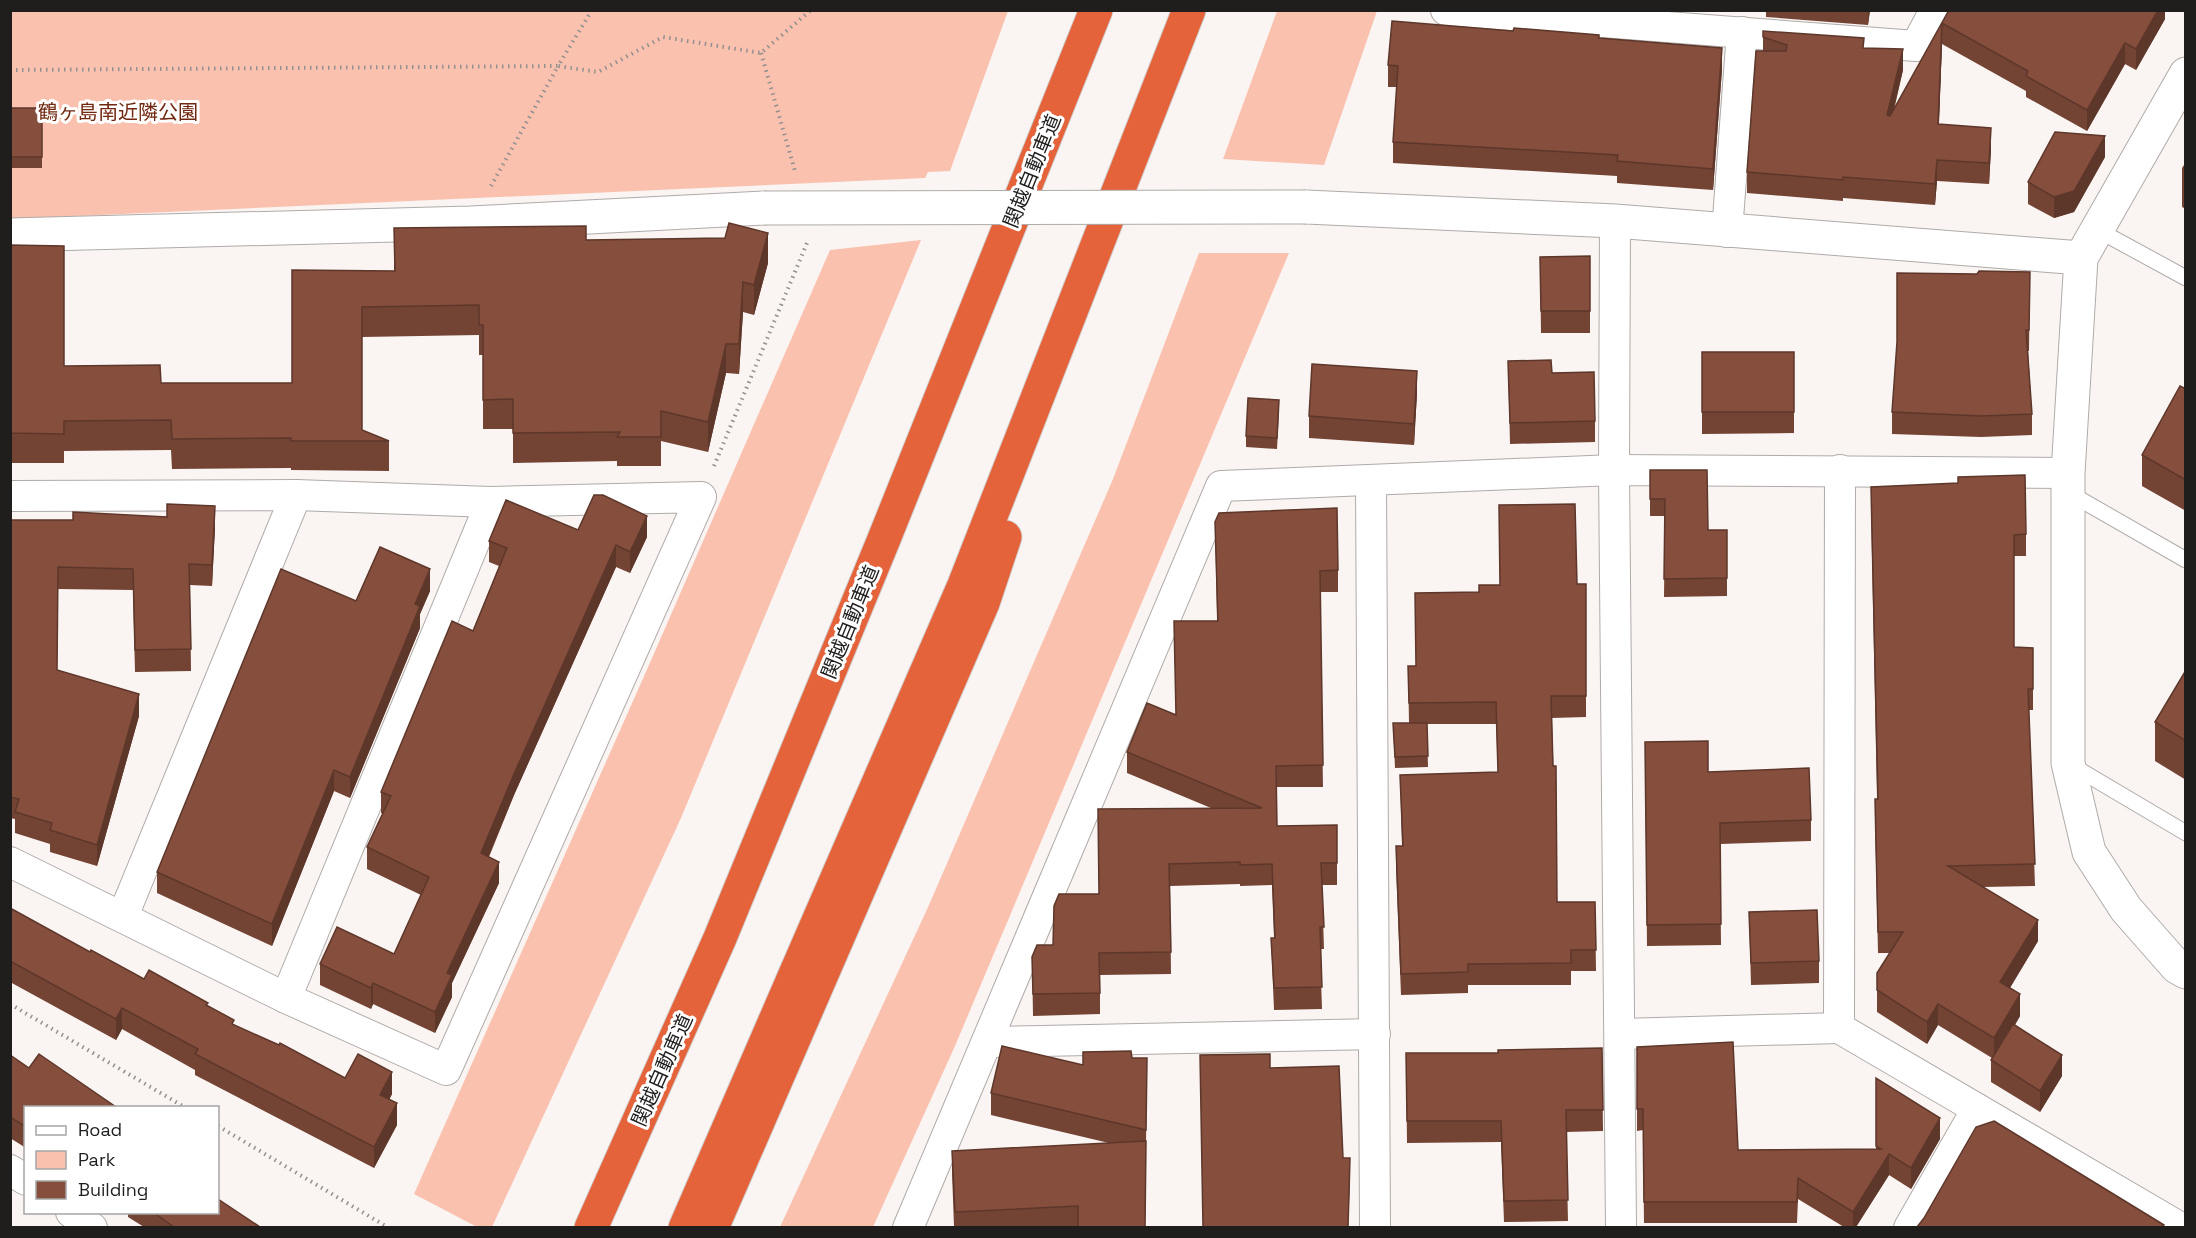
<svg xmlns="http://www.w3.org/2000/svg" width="2196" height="1238" viewBox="0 0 2196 1238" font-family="'Space Grotesk','Noto Sans JP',sans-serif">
  <rect width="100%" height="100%" fill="#faf5f3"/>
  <g fill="#fac1af">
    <polygon points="10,11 1008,11 950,171 928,172 925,178 11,219"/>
    <polygon points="1277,11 1377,11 1324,165 1223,159"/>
    <polygon points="921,240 681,818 492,1227 477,1227 414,1194 649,665 830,250"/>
    <polygon points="1199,253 1289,253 955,1046 873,1227 780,1227 929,905 1113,479"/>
  </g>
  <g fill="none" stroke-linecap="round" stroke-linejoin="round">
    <defs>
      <g id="service">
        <polyline points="2096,229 2186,278"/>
        <polyline points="2069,493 2186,560"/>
        <polyline points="2071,765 2186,833"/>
      </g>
      <g id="minor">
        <polyline points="1446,10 1916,46 1935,10"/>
        <polyline points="1615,221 1614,470 1621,1228"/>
        <polyline points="1727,232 1742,32"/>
        <polyline points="1840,470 1839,1028 2181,1228"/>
        <polyline points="1371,480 1375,1228"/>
        <polyline points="10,496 296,495 491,502 701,497 446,1070 286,998 10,862"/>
        <polyline points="123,916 296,495"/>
        <polyline points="286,998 491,502"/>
        <polyline points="1620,1034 1839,1028"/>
        <polyline points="988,1042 1375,1034"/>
        <polyline points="10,1170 26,1180"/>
        <polyline points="71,1212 92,1228"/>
        <polyline points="908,1228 1221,486 1614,470 2068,473"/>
        <polyline points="1909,1228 1977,1109"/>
      </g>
      <g id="tertiary">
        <polyline points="2186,74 2081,258 2068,473 2068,763 2089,852 2126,909 2177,967 2186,972"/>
        <polyline points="1306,207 1615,221 2081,258"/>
        <polyline points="10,235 471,223 764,208"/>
      </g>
      <g id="motorway">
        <polyline points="591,1228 720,938 884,539 1096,10"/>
        <polyline points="685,1228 964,585 1189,10"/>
        <polyline points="712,1228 983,603 1005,537"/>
      </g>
    </defs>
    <use href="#service" stroke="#afaba9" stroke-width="17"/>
    <use href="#minor" stroke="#afaba9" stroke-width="32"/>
    <use href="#tertiary" stroke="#afaba9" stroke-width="35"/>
    <use href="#motorway" stroke="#d2d2d2" stroke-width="35"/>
    <g stroke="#93908f" stroke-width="4" stroke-dasharray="1.5 4.5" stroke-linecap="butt">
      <polyline points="761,53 795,171"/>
      <polyline points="10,70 558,66 592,10"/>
      <polyline points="491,186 558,66 598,72 663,37 761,53 811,10"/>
      <polyline points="714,466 807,243"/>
      <polyline points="10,1004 186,1108"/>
      <polyline points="218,1126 389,1228"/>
    </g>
    <use href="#service" stroke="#fff" stroke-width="15"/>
    <use href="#minor" stroke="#fff" stroke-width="30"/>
    <use href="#tertiary" stroke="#fff" stroke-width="33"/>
    <use href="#motorway" stroke="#e4633b" stroke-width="33"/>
    <defs>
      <polyline id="tertiary-bridge" points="764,208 1306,207"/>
    </defs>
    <use href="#tertiary-bridge" stroke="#afaba9" stroke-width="35" stroke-linecap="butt"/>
    <use href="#tertiary-bridge" stroke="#fff" stroke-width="33"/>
  </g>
  <g fill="#734334">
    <polygon points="1766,10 1870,10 1868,25 1766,17"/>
    <polygon points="1949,10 2165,10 2165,19 2136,70 2125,64 2087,131 2026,97 2026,91 1942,44 1939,124 1991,149 1989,184 1937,181 1935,205 1843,198 1843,201 1747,193 1747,172 1763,51 1763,31 1864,48 1903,70 1894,110"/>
    <polygon points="1599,38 1722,69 1713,190 1617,183 1617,176 1393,163 1393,142 1397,87 1388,87 1388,65"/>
    <rect x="10" y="108" width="32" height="60"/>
    <polygon points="2105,157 2074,212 2054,218 2028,204 2028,182"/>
    <polygon points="2186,162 2186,209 2182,207 2182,168"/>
    <polygon points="394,228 586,240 768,263 754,315 743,312 739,374 726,373 708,452 661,441 661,466 617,466 617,461 513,463 513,429 483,429 483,355 479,355 479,335 362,337 362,430 389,441 389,471 291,470 291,468 172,469 171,450 64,451 64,463 10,463 10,245 64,366 161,383 292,383 394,271"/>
    <polygon points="1590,256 1590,333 1541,333 1540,257"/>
    <polygon points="2030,272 2029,351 2028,351 2032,414 2032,435 1981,437 1892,434 1892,412 1977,274"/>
    <polygon points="1702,352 1794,352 1794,433 1702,434"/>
    <polygon points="1508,361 1552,373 1595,421 1595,442 1510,444"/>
    <polygon points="2186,389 2186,511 2142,486 2142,455"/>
    <polygon points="1417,393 1414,445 1309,438 1309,416"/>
    <polygon points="1279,411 1277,449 1246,447 1246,436"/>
    <polygon points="1650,470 1708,530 1727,530 1727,596 1664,597 1665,516 1650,516"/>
    <polygon points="1871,508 2026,534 2026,556 2014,556 2014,647 2033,648 2033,710 2029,710 2035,886 1983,887 2038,941 2010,988 2020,1016 2015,1025 2062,1076 2040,1112 1991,1082 1991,1060 1992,1058 1938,1025 1927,1044 1877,1012 1877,973 1890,953 1878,953 1875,820 1875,799 1877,799"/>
    <polygon points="10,520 215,527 212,586 190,585 191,671 135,672 133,590 58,589 57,670 139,716 97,866 50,852 50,844 15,833 15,819 10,818"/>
    <polygon points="1215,522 1338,570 1338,592 1320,592 1323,787 1276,787 1277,826 1337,825 1337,885 1322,885 1324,949 1320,949 1322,1009 1274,1010 1271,938 1274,938 1272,885 1240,886 1240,884 1170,886 1171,974 1100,975 1100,1014 1033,1016 1032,957 1053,945 1099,894 1211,808 1127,773 1127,752 1176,715 1174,621 1217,621"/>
    <polygon points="647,537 630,573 616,567 514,795 489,857 499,883 452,983 452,997 435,1033 373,1004 371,1009 320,985 320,964 394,954 421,895 367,869 367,847 383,814 381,813 381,792 473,631 499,566 489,562 489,541"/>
    <polygon points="1577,584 1586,584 1586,717 1552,718 1557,902 1595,902 1596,971 1571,971 1571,985 1468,985 1468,993 1401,995 1396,867 1396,846 1402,846 1400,775 1498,772 1496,724 1427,724 1428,767 1395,768 1393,723 1409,723 1408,666 1416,666 1479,592"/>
    <polygon points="430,591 420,614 420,628 350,798 334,791 272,946 157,893 157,872 356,601"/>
    <polygon points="2186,670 2186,780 2155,761 2155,722"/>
    <polygon points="1645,742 1811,820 1811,841 1720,844 1721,945 1647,946"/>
    <polygon points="10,903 12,909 90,952 144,979 208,1006 234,1025 345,1078 392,1094 389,1100 397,1125 374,1168 195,1075 195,1070 122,1029 116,1040 10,982"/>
    <polygon points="1749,912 1819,961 1819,983 1751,985"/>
    <polygon points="1637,1047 1738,1150 1876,1149 1876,1078 1940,1139 1911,1189 1889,1175 1856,1227 1844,1227 1798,1199 1797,1223 1644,1223 1643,1130 1637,1131"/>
    <polygon points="1602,1048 1603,1131 1566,1132 1568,1221 1504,1222 1501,1142 1407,1143 1406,1053 1498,1053"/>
    <polygon points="1083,1052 1132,1058 1147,1058 1145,1227 954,1227 952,1172 952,1151 1109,1143 991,1115 991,1093 1083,1065"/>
    <polygon points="10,1055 26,1107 26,1148 10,1138"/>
    <polygon points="128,1212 218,1212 260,1227 144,1227 128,1217"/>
  </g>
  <g fill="#5e372b">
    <polygon points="1868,10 1870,10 1868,25"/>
    <polygon points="2158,10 2165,10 2165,19 2136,70 2136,49"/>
    <polygon points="1942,23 1942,44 1938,145 1938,124"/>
    <polygon points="2125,43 2125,64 2087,131 2087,110"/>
    <polygon points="1722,48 1722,69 1713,190 1713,169"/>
    <polygon points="1903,49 1903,70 1887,136 1887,115"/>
    <polygon points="1991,128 1991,149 1989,184 1989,163"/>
    <polygon points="2105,136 2105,157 2074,212 2054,218 2054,197"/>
    <polygon points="1937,160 1937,181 1935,205 1935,184"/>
    <polygon points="768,233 768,263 754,315 754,285"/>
    <polygon points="743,282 743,312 739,374 739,344"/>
    <polygon points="726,344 726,373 708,452 708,422"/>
    <polygon points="1417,371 1417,393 1414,445 1414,424"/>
    <polygon points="215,506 215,527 212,586 212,565"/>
    <polygon points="647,516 647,537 630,573 630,552"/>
    <polygon points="616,545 616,567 514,795 481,874 481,853 514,774"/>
    <polygon points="430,569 430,591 420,614 420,628 350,798 350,777 415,604"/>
    <polygon points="139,694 139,716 97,866 97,845"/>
    <polygon points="334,770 334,791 272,946 272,924"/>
    <polygon points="499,862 499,883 452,983 452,997 435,1033 435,1012 447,973"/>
    <polygon points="2038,920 2038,941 2000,1004 2000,982"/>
    <polygon points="373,983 373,1004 371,1009 371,988"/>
    <polygon points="2020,994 2020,1016 1994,1059 1994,1038"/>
    <polygon points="1938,1004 1938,1025 1927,1044 1927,1022"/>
    <polygon points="122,1008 122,1029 116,1040 116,1019"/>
    <polygon points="2062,1055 2062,1076 2040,1112 2040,1091"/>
    <polygon points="392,1072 392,1094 380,1117 380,1095"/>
    <polygon points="397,1103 397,1125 374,1168 374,1147"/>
    <polygon points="1940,1118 1940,1139 1911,1189 1911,1168"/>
    <polygon points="1889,1154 1889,1175 1856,1227 1853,1227 1853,1212"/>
    <polygon points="1350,1158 1350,1179 1348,1227"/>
  </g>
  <g fill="#864e3d" stroke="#5e372b" stroke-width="1.5">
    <polygon points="1949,10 2158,10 2136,49 2125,43 2087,110 2026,76 2028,71 1942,23 1938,124 1991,128 1989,163 1937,160 1935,184 1843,177 1843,180 1747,172 1756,51 1786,51 1787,45 1763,37 1763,31 1864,38 1863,48 1903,49 1887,115 1890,116"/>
    <polygon points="1392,21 1513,31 1514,28 1599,35 1599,38 1722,48 1713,169 1617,161 1618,155 1393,142 1398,66 1388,65"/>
    <rect x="10" y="108" width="32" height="49"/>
    <polygon points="2055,132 2105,136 2074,191 2054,197 2028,182"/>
    <polygon points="729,223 768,233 754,285 743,282 739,344 726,344 708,422 661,411 661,437 617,437 620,432 513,433 513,399 483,400 483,325 479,325 479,305 362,307 362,430 389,441 291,441 291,438 172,439 171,420 64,421 64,434 10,433 10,245 64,246 64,366 160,365 161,383 292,383 292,270 395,271 394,228 586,226 586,240 725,238"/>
    <polygon points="1590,256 1590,311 1541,311 1540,257"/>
    <polygon points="1979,271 2030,272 2029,330 2026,330 2032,414 1981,416 1892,412 1897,342 1897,273 1977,274"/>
    <rect x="1702" y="352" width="92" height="60"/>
    <polygon points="1551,360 1552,373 1594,372 1595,421 1510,423 1508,361"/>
    <polygon points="1312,364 1417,371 1414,424 1309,416"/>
    <polygon points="2180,386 2186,389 2186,480 2142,455"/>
    <polygon points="1248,398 1279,400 1277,438 1246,436"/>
    <polygon points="1650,470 1707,470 1708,530 1727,530 1727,578 1664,579 1665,499 1650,499"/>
    <polygon points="2025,475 2026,534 2014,535 2014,647 2033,648 2033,689 2028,689 2035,864 1948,866 2038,920 2000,982 2020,994 1994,1038 1938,1004 1927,1022 1877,990 1877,973 1903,932 1878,932 1875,799 1878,799 1871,487 1958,483 1958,477"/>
    <polygon points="594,495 603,495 647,516 630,552 616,545 514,774 481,853 499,862 447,973 452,975 435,1012 373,983 371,988 320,964 337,927 394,954 429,877 367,847 391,796 381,792 452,621 473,631 507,548 489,541 506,500 578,530"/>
    <polygon points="167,504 215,506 212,565 189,564 191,649 135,650 133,569 58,567 57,670 139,694 97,845 50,830 52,823 15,812 19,799 10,797 10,520 73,520 73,512 167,517"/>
    <polygon points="1575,504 1577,584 1586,584 1586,696 1551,696 1553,766 1556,766 1557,902 1595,902 1596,950 1571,950 1571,963 1468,964 1468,972 1401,974 1396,846 1403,846 1400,775 1498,772 1496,702 1409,703 1408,666 1416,666 1415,593 1479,592 1479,585 1500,585 1499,505"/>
    <polygon points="1337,508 1338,570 1320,571 1323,765 1276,766 1277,826 1337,825 1337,863 1321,863 1324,927 1320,927 1322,987 1274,988 1271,938 1275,938 1272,864 1240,865 1240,862 1169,864 1171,952 1099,953 1100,993 1033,994 1032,957 1037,945 1053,945 1054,906 1059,894 1099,894 1098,809 1262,808 1127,752 1147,703 1176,715 1174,621 1218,621 1215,522 1219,513"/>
    <polygon points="380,547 430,569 415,604 420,606 350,777 334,770 272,924 157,872 281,569 356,601"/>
    <polygon points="2186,670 2186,741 2155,722"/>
    <polygon points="1393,723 1427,723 1428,756 1395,757"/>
    <polygon points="1708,741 1708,772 1809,768 1811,820 1720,823 1721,924 1647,925 1645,742"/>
    <polygon points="10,908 90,952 91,950 144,979 149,970 208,1003 206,1005 234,1020 232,1024 279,1045 280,1043 345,1078 358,1054 392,1072 380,1095 397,1103 374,1147 195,1054 198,1049 122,1008 116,1019 10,961"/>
    <polygon points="1817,910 1819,961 1751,963 1749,912"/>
    <polygon points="2013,1024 2062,1055 2040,1091 1991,1060"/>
    <polygon points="1733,1042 1738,1150 1881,1149 1876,1146 1876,1078 1940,1118 1911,1168 1889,1154 1853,1212 1798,1178 1797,1202 1644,1202 1643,1109 1637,1109 1637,1047"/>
    <polygon points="1002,1046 1083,1065 1083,1052 1131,1051 1132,1058 1147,1058 1146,1130 991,1093"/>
    <polygon points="1602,1048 1603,1110 1566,1110 1568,1200 1504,1201 1501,1121 1407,1121 1406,1053 1498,1053 1498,1050"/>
    <polygon points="39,1054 116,1107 26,1107 26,1127 10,1117 10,1055 29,1068"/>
    <polygon points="1270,1054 1270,1068 1339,1066 1343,1158 1350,1158 1348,1227 1203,1227 1200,1055"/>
    <polygon points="1994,1121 2164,1225 2162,1227 1917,1227 1924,1218 1976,1127"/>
    <polygon points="1146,1141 1145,1227 1078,1227 1078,1206 955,1212 952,1151"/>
    <polygon points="218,1199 260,1227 174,1227 153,1212 218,1212"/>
  </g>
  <g text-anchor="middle" stroke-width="6" stroke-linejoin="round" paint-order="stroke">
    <g font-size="20" fill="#72270f" stroke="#fff">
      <text x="118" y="119">鶴ヶ島南近隣公園</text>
    </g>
    <g font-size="20" fill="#1f1e1d" stroke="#fff">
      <text transform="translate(1032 171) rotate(-68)" y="7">関越自動車道</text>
      <text transform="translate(850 622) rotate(-68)" y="7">関越自動車道</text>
      <text transform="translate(662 1070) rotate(-66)" y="7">関越自動車道</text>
    </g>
  </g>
  <rect width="2196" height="1238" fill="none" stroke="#1f1e1d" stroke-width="24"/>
  <rect x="24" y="1106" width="195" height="108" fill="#ffffff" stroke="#a5a5a5" stroke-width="1.5"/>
  <rect x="36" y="1126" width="30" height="9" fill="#ffffff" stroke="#a5a5a5" stroke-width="1.5"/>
  <text x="78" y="1136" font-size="18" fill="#1f1e1d">Road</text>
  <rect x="36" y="1151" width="30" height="18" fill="#fac1af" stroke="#a5a5a5" stroke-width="1.5"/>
  <text x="78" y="1166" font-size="18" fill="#1f1e1d">Park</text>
  <rect x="36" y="1181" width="30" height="18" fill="#864e3d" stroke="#a5a5a5" stroke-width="1.5"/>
  <text x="78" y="1196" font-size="18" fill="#1f1e1d">Building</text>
</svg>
